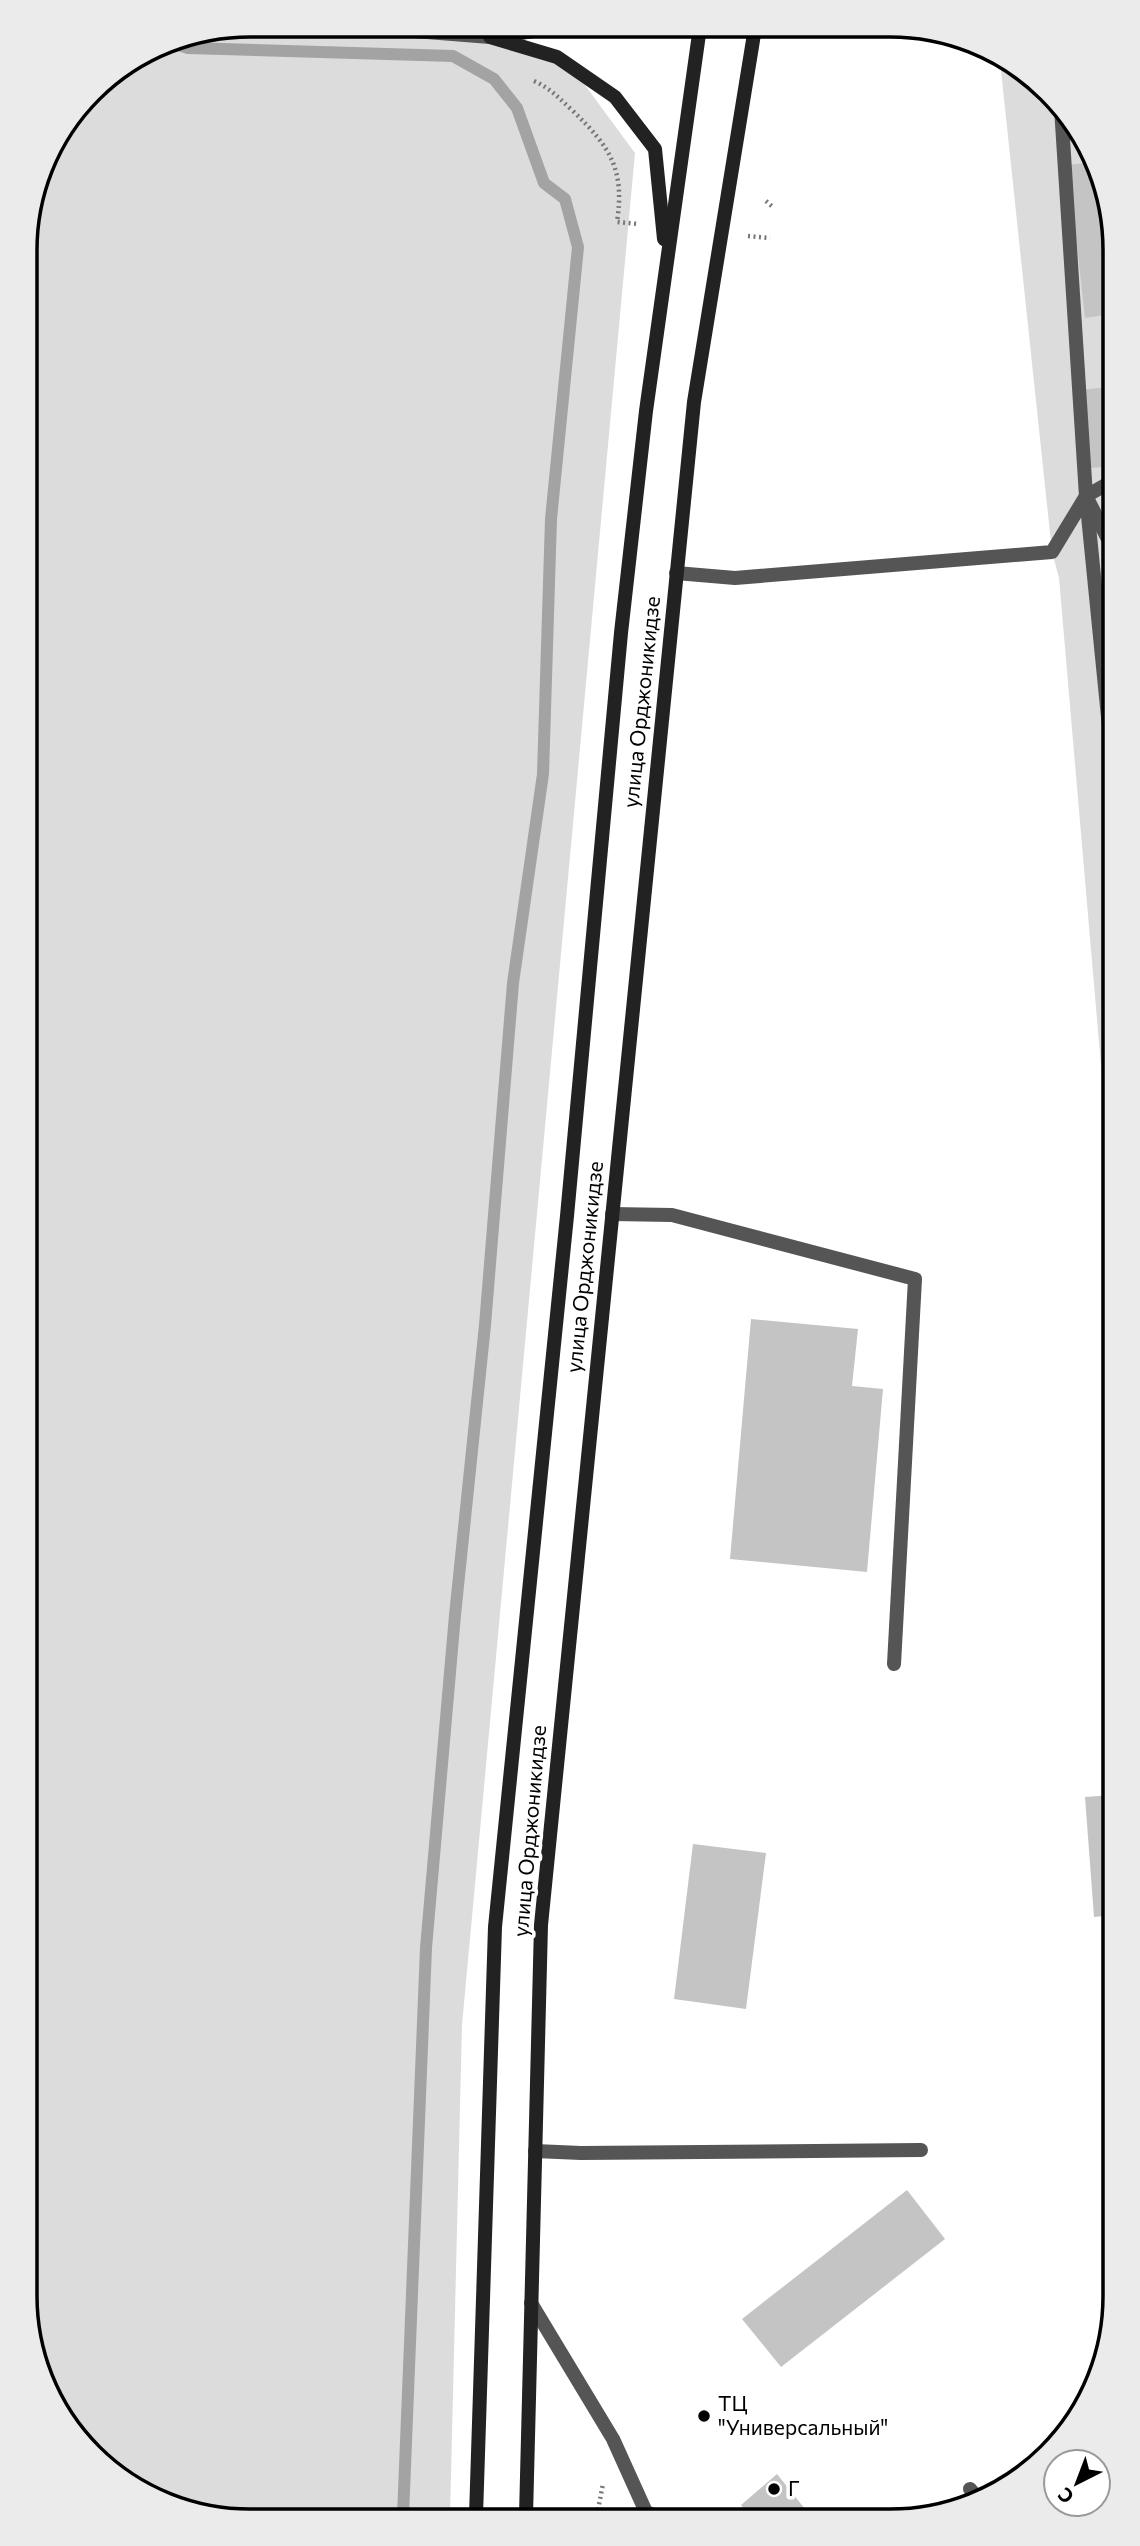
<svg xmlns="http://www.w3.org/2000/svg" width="1140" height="2546" viewBox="0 0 1140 2546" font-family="Commissioner,sans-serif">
  <rect width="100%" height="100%" fill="#fff"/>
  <g fill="#dcdcdc">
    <polygon points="250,25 307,25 496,36 562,54 635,153 462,2025 450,2516 206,2517 101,2465 62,2421 32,2355 26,386 36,194 48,151 101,81 164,42"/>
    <polygon points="1000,61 1039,81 1085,137 1108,191 1111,1182 1059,578 1052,552"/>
  </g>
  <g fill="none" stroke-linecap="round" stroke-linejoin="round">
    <polyline stroke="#a3a3a3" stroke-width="12" points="166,41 188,48 453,56 494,79 517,108 544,183 565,199 578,247 551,519 543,774 513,983 485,1325 455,1615 426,1948 403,2516"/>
  </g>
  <g fill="#c4c4c4">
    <polygon points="1095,162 1108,191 1108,332 1105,315 1085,318 1068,165"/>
    <polygon points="1108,387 1109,467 1086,468 1080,390"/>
    <polygon points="751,1319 858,1329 852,1386 883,1389 867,1572 730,1559"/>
    <polygon points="1113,1795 1114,1915 1094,1917 1085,1797"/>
    <polygon points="693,1844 766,1853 746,2009 674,1999"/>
    <polygon points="907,2190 945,2239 781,2367 742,2319"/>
    <polygon points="777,2474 809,2514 749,2515 741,2505"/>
  </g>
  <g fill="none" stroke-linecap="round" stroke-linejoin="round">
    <g stroke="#777" stroke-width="4.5" stroke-dasharray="2 3.5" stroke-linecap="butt">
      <path d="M 534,81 C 550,88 560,99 573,111 C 610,147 625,169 617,222 L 638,224"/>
      <polyline points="766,201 774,208"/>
      <polyline points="748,236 770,238"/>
      <polyline points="597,2515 603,2484"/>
    </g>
    <g stroke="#555" stroke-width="14">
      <polyline points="339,25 490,37"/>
      <polyline points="1061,108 1086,496 1110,737"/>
      <polyline points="1086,496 1109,483"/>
      <polyline points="676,573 735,578 1052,552 1086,496 1109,541"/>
      <polyline points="612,1214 672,1215 915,1279 894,1664"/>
      <polyline points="535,2151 581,2153 921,2150"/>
      <polyline points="531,2303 613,2439 646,2512 654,2515"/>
      <polyline points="970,2489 979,2500"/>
    </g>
    <g stroke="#222" stroke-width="14">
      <polyline points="499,36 570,26"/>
      <polyline points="490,37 557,57 615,97 655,149 664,239"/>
      <polyline points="476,2516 495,1927 567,1216 621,633 646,411 700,27"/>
      <polyline points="526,2516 541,1925 694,402 755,28"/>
    </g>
  </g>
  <g fill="#000" stroke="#fff" stroke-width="2.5">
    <circle cx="704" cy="2416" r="7"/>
    <circle cx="774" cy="2489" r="7"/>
  </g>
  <g text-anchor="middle" stroke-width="7" stroke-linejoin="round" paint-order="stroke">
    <g font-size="21" fill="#000" stroke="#fff">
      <text transform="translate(642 702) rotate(-84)" y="7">улица Орджоникидзе</text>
      <text transform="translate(585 1267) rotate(-84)" y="7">улица Орджоникидзе</text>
      <text transform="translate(530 1831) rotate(-85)" y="7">улица Орджоникидзе</text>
    </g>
    <g font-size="21" fill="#000" stroke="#fff" text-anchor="start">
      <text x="718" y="2411">ТЦ<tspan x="718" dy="24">"Универсальный"</tspan></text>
      <text x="788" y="2496">Г</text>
    </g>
  </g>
  <path d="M0 0H1140V2546H0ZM250 37H890A213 213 0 0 1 1103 250V2296A213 213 0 0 1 890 2509H250A213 213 0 0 1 37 2296V250A213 213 0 0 1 250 37Z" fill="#ebebeb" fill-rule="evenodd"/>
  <path fill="none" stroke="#000" stroke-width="3.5" d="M250 37H890A213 213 0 0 1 1103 250V2296A213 213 0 0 1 890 2509H250A213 213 0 0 1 37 2296V250A213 213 0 0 1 250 37Z"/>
  <g transform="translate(1077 2483) rotate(222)"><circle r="33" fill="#ffffff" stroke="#999999" stroke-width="2"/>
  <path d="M0-5L12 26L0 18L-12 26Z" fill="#000000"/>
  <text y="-10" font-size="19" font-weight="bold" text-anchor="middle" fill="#000000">С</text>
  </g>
</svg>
